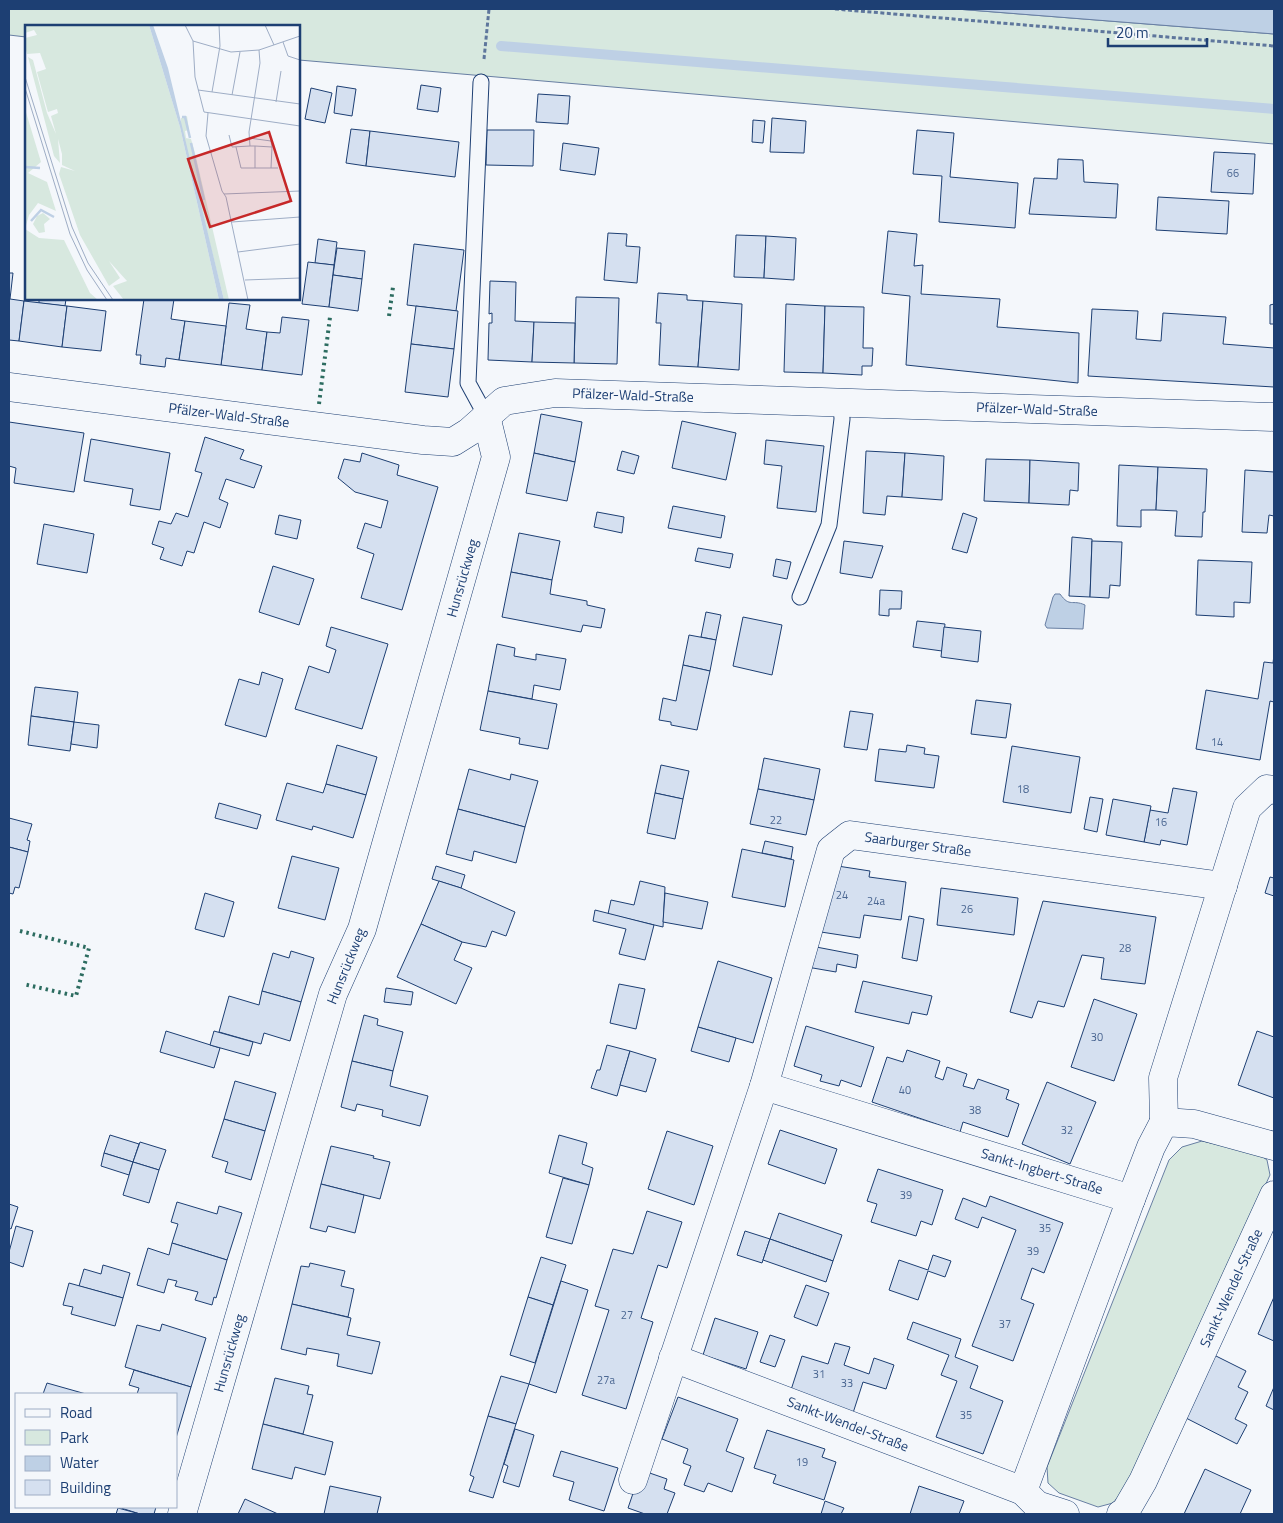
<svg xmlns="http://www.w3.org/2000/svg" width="1283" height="1523" viewBox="0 0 1283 1523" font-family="'Titillium Web',sans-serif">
  <rect width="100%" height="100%" fill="#f4f7fb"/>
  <g fill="#d7e8df" stroke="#687fa3">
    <polygon points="9,9 956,9 1274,34 1274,144 299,60 299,26 26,26 26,37 9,35"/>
    <polygon points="1202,1141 1259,1154 1267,1160 1270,1175 1169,1395 1124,1490 1113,1503 1098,1507 1059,1493 1048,1483 1047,1467 1169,1160 1182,1147"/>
  </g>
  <g fill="#bed0e5" stroke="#687fa3">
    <polygon points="956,9 1274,9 1274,34"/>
    <path d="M 1055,594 L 1060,594 C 1070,608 1072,599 1085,605 L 1083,629 L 1047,628 L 1045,625 L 1053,597 Z"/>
  </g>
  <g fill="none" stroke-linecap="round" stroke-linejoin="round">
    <polyline stroke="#bed0e5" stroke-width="10" points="501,46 1274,109"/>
  </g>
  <g fill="#d5e0f0" stroke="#1d3f73">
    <polygon points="421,85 441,88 438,112 417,109"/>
    <polygon points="337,86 356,89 352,116 334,113"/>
    <polygon points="311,88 332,93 325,123 305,119"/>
    <polygon points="538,94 570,96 568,124 536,122"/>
    <polygon points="772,118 806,121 804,153 770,152"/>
    <polygon points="753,120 765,121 763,143 752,142"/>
    <polygon points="351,129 370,131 366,166 346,163"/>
    <polygon points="487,130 534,130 533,166 486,165"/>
    <polygon points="917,130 954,133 950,177 1018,183 1015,228 939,222 942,176 913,174"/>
    <polygon points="370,131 459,142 455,177 366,166"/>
    <polygon points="563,143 599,148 595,175 560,170"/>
    <polygon points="1214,152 1255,154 1253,194 1211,192"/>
    <polygon points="1058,159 1083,160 1084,182 1118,184 1116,218 1029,214 1034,178 1057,179"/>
    <polygon points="1158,197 1229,201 1227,234 1156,230"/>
    <polygon points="888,231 917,234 914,266 923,265 921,294 1000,299 997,327 1079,333 1078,383 906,365 910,296 882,293"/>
    <polygon points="608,233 627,234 626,246 640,247 637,283 604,280"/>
    <polygon points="736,235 766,236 764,278 734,277"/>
    <polygon points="766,236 796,238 794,280 764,278"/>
    <polygon points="318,239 337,242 334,265 315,263"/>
    <polygon points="414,244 464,250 456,311 407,305"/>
    <polygon points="337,248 365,251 362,279 333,275"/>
    <polygon points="308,262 334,265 329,307 302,304"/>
    <polygon points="9,273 13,273 10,299 24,301 19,341 9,340"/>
    <polygon points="333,275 362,279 358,311 329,307"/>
    <polygon points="490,281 516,282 515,321 534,322 532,362 488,360 489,323 492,323 492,313 489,314"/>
    <polygon points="658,293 687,295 687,300 703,301 698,367 659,365 661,323 656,323"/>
    <polygon points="576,297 619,298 617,364 574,363"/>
    <polygon points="39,299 66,299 65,306 39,303"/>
    <polygon points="144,299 174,299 171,319 185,321 179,360 166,358 165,367 140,364 141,355 136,355"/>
    <polygon points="24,301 67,306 62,347 19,341"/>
    <polygon points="703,301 742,304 739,370 698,367"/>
    <polygon points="229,303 250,305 246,329 267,332 262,370 221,365"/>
    <polygon points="786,304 825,306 823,373 784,372"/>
    <polygon points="1274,304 1274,324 1270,324 1270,305"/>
    <polygon points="67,306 106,311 101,351 62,347"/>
    <polygon points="416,306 458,311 454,349 411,344"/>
    <polygon points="825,306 864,307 863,348 873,348 872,366 862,366 862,375 823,373"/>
    <polygon points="1092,309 1138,311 1136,339 1161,341 1163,313 1226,317 1223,344 1274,348 1274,387 1088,376"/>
    <polygon points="282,317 309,320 302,375 262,370 267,332 280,333"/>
    <polygon points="185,321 226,326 221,365 179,360"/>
    <polygon points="534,322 575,323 574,363 532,362"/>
    <polygon points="411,344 454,349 448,397 405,392"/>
    <polygon points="541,414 582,422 575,462 534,453"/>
    <polygon points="682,421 736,433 726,480 672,468"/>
    <polygon points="9,422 84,433 74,492 14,483 16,468 9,466"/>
    <polygon points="205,437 244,450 240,459 262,466 254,488 226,479 219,499 228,503 220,528 204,522 194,553 187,551 182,566 160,559 164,548 152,544 159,521 171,524 176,513 188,517 202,473 195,471"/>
    <polygon points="91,439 170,453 160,510 130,505 133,489 84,481"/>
    <polygon points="766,440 824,446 816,512 777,508 782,466 764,464"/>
    <polygon points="622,451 639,456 634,474 617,470"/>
    <polygon points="866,451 905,453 902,497 887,496 885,515 863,513"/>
    <polygon points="362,453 399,465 397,475 438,487 402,610 361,598 374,554 357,548 365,523 381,528 388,501 355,492 338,478 344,459 360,462"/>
    <polygon points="534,453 575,462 567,501 526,493"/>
    <polygon points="905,453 944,456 942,500 902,497"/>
    <polygon points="986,459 1030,460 1029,503 984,501"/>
    <polygon points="1030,460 1079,463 1078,491 1070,490 1069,505 1029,503"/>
    <polygon points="1119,465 1158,467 1156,510 1141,510 1141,527 1117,526"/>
    <polygon points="1158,467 1207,469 1205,512 1203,512 1202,537 1175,536 1177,511 1156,510"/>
    <polygon points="1245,470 1274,472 1274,516 1269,515 1267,533 1242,532"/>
    <polygon points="673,506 725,516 721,538 668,528"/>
    <polygon points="597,512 624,517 622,533 594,527"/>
    <polygon points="963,513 977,518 967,553 952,549"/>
    <polygon points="279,515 301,520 297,539 275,534"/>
    <polygon points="44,524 94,534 87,573 37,564"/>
    <polygon points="519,533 560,541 552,580 511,572"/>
    <polygon points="1072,537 1092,539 1090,597 1069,596"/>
    <polygon points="844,541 883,546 872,578 840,573"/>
    <polygon points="1092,541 1122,542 1120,586 1110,585 1109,598 1090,597"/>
    <polygon points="698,548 733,554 730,568 695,561"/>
    <polygon points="776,559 791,562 787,579 773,576"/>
    <polygon points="1198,560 1252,562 1250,603 1234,602 1234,617 1196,615"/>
    <polygon points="273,566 314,579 299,625 259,612"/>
    <polygon points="511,572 552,580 550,594 587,601 587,605 605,609 601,628 583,625 581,632 502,617"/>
    <polygon points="880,590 902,591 901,609 889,609 889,616 879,615"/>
    <polygon points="706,612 721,615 716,640 701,637"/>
    <polygon points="743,617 782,625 772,675 733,666"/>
    <polygon points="917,621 945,624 942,651 913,647"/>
    <polygon points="331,627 388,644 362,729 295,709 309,666 329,673 336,650 326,646"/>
    <polygon points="944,627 981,631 978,662 941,657"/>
    <polygon points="689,635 716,640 710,671 683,665"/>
    <polygon points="497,644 515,648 514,656 536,660 536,654 566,659 560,690 534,685 532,699 488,691"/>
    <polygon points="1274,655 1274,702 1270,701 1260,760 1196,749 1206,690 1258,699 1264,662 1273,663"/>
    <polygon points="683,665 710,671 697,730 671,725 671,722 659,720 663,698 676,701"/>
    <polygon points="262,672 283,679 266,737 225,725 239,679 259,685"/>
    <polygon points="35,687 78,692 74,722 31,716"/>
    <polygon points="488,691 557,704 548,749 519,744 520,738 480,730"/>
    <polygon points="976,700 1011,704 1006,738 971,734"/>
    <polygon points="850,711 873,714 867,750 844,747"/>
    <polygon points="31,716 74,722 70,751 28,745"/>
    <polygon points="74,722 99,725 97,748 71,744"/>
    <polygon points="337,745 377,757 366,795 326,784"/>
    <polygon points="907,745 925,748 924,754 939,756 934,788 875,781 879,749 906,752"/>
    <polygon points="1012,746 1080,757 1071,813 1003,802"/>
    <polygon points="764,758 820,769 814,800 758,789"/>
    <polygon points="661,765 689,771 683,799 655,793"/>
    <polygon points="469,769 510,780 511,774 538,781 525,827 458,809"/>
    <polygon points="287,783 323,793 326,784 366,795 353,838 313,826 312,830 276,820"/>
    <polygon points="1173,788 1197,792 1187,845 1161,840 1160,845 1144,842 1150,810 1168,813"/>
    <polygon points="758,789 814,800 806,835 750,824"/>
    <polygon points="655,793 683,799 675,839 647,833"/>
    <polygon points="1090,797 1103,799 1097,832 1084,829"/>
    <polygon points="1113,799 1151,806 1144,842 1106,835"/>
    <polygon points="219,803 261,815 257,829 215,818"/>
    <polygon points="458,809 525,827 516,863 474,851 472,861 446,854"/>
    <polygon points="9,818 32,824 27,840 30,841 28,852 9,847"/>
    <polygon points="765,841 793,847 791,859 762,853"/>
    <polygon points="9,847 28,852 19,888 15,887 13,894 9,893"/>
    <polygon points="742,849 794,860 785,907 732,897"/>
    <polygon points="292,856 339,868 325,920 278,908"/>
    <polygon points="831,865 870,871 869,877 906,882 901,920 864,915 860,938 821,932"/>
    <polygon points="436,866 465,875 461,888 432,879"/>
    <polygon points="1270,877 1274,878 1274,896 1265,893"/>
    <polygon points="439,881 461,888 515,912 506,936 492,931 486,947 462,942 421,924"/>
    <polygon points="640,881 665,887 663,927 608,914 611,900 634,905"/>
    <polygon points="941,888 1018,898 1014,935 937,925"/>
    <polygon points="205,893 234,902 224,937 195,929"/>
    <polygon points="665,893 708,902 702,929 663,922"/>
    <polygon points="1043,901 1156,917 1145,984 1101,979 1104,958 1082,955 1064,1007 1038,1001 1032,1018 1010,1012"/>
    <polygon points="595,910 654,925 645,960 619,954 626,929 593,921"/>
    <polygon points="909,916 924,919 917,961 902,958"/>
    <polygon points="421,924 462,942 454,960 472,968 456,1004 397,977"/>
    <polygon points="811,946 858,955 856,968 837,964 836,972 807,967"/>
    <polygon points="291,951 314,958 301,1002 262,991 273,953 289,958"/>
    <polygon points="718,961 772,978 753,1043 698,1027"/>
    <polygon points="863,981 932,996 927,1015 912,1012 909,1024 855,1012"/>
    <polygon points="619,984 645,989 636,1029 610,1023"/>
    <polygon points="386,988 413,992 411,1005 384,1002"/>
    <polygon points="262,991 301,1002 290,1041 264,1033 261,1044 219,1032 229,996 259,1005"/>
    <polygon points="1094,999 1137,1014 1114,1081 1071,1067"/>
    <polygon points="364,1015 378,1019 377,1025 403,1032 393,1071 352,1061"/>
    <polygon points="806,1026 874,1047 861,1087 841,1080 839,1086 820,1081 822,1075 794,1066"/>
    <polygon points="698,1027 736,1038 729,1062 691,1051"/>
    <polygon points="166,1031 220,1048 214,1068 160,1052"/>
    <polygon points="214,1031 253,1042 249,1056 210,1045"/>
    <polygon points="1257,1031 1274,1037 1274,1098 1238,1085"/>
    <polygon points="607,1045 630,1051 617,1096 591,1088 597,1070 600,1070"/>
    <polygon points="907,1050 940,1061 935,1077 943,1080 947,1067 967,1074 963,1086 974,1089 978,1079 1009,1090 1006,1099 1019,1104 1008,1137 963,1122 960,1132 872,1102 887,1057 903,1062"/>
    <polygon points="630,1051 656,1059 646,1092 620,1085"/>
    <polygon points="352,1061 393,1071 390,1086 428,1096 420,1126 382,1116 383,1110 357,1104 355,1111 341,1107"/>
    <polygon points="235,1081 276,1093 265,1131 224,1119"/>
    <polygon points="1047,1082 1096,1102 1070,1164 1022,1144"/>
    <polygon points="224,1119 265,1131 251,1180 225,1172 228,1162 212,1157"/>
    <polygon points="780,1130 837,1149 825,1184 768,1164"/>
    <polygon points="667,1131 713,1146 694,1205 648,1189"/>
    <polygon points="110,1135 139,1144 133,1162 104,1153"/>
    <polygon points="559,1135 587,1143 582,1164 593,1168 589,1185 549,1173"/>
    <polygon points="140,1142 166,1150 159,1170 133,1162"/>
    <polygon points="331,1146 374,1156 373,1158 390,1162 380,1199 321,1184"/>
    <polygon points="104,1153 133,1162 129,1175 101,1166"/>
    <polygon points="133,1162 159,1170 149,1203 123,1195"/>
    <polygon points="878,1169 943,1190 932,1225 921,1221 916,1236 871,1222 877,1204 867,1201"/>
    <polygon points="563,1178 589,1185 572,1244 546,1237"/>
    <polygon points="321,1184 364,1195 355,1233 328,1226 326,1232 310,1228"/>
    <polygon points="990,1196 1063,1223 1044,1273 1032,1268 1021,1299 1034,1304 1013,1361 972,1346 1016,1230 982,1217 978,1228 955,1219 963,1198 986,1207"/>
    <polygon points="177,1202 217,1214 219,1206 242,1213 227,1260 172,1243 178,1224 171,1222"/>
    <polygon points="9,1204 18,1207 11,1229 9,1228"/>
    <polygon points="647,1211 682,1222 667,1268 658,1265 641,1318 653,1322 626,1409 582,1395 609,1310 595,1306 613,1249 633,1254"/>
    <polygon points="779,1213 842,1235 833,1261 770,1239"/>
    <polygon points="16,1226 33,1231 23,1267 9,1262 9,1252"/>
    <polygon points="745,1231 770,1239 762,1263 737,1255"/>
    <polygon points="770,1239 833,1261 826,1282 763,1260"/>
    <polygon points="172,1243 227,1260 216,1298 214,1297 212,1305 195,1300 198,1292 175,1286 177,1281 168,1279 164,1293 137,1285 148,1248 169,1255"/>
    <polygon points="933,1255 951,1261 945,1277 928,1271 918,1300 889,1290 899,1260 928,1270"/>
    <polygon points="541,1257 566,1265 553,1305 528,1297"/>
    <polygon points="310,1263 345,1271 341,1286 354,1289 348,1317 292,1304 301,1266 309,1267"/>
    <polygon points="103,1265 130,1273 123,1298 79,1286 84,1269 101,1274"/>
    <polygon points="561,1281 588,1290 556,1393 529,1384"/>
    <polygon points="69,1283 123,1298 115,1326 71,1314 73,1307 63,1305"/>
    <polygon points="806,1285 829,1293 817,1326 794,1317"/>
    <polygon points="528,1297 553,1305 535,1363 510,1355"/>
    <polygon points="1274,1297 1274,1341 1258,1334"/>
    <polygon points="292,1304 351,1318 347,1335 380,1342 372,1374 337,1366 339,1354 307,1348 306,1355 281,1349"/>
    <polygon points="715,1318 758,1332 746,1369 703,1355"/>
    <polygon points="913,1322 961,1339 955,1357 978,1366 970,1388 1003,1401 983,1454 936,1437 957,1381 941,1375 949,1355 907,1339"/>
    <polygon points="162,1324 206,1338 191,1387 125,1367 137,1325 160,1331"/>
    <polygon points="770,1335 785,1340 775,1367 760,1362"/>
    <polygon points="835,1343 850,1347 844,1365 869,1374 874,1358 894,1365 886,1389 863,1382 853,1413 790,1393 802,1356 828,1364"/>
    <polygon points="1212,1354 1246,1371 1238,1387 1248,1392 1235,1419 1247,1425 1237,1444 1182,1416"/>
    <polygon points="134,1370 191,1387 176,1438 176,1394 137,1394 139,1388 129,1385"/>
    <polygon points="501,1376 529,1384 516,1424 488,1416"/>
    <polygon points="275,1378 309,1386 307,1394 313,1395 303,1434 263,1424"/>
    <polygon points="47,1383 86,1394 43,1394"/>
    <polygon points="1274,1387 1274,1410 1266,1406"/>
    <polygon points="678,1397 738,1419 726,1451 744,1458 732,1492 708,1483 704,1492 684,1485 691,1466 683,1463 688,1449 662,1439"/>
    <polygon points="488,1416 516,1424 493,1498 469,1491 474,1477 470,1475"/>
    <polygon points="263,1424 333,1442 325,1475 295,1467 292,1479 252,1469"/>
    <polygon points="515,1429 534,1435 519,1487 503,1482 508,1466 504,1464"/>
    <polygon points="767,1430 825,1449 822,1457 836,1462 824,1500 773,1483 776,1475 754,1468"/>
    <polygon points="561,1451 618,1468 604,1511 569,1500 574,1482 553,1476"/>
    <polygon points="1205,1469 1251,1490 1240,1514 1184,1514"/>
    <polygon points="641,1470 667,1479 664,1489 675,1493 667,1514 645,1514 628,1508"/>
    <polygon points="330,1486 381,1497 377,1514 324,1514"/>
    <polygon points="919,1486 964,1501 959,1514 910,1514"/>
    <polygon points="245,1499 278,1514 238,1514"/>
    <polygon points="825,1501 844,1508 841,1514 821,1514"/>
    <polygon points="118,1507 156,1507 154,1514 140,1514"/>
    <polygon points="118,1508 140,1514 116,1514"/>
  </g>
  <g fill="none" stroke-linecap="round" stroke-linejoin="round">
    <defs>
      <g id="service">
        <polyline points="481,82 468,383 486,416"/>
        <polyline points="800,597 829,525 842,419 841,402"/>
      </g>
      <g id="minor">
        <polyline points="9,387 423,440 453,442 469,432 504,401 555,393 1274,417"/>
        <polyline points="764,1086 1131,1199 1151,1147 1164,1122 1194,1124 1274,1146"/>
        <polyline points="1164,1122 1163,1078 1247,808 1267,789 1274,790"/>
        <polyline points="673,1358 1023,1491 1131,1199"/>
        <polyline points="633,1480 764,1086 831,850 850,835 1223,886"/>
        <polyline points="1023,1491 1037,1505 1065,1514"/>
        <polyline points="182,1514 333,994 362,929 496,457 486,416"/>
        <polyline points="1121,1514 1125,1512 1143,1481 1274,1195"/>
      </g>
    </defs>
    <use href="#service" stroke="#1d3f73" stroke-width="17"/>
    <use href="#minor" stroke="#1d3f73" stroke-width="29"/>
    <g stroke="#5e769c" stroke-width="3" stroke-dasharray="4 2.5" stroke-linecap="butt">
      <polyline points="835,9 1274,46"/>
      <polyline points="484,59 489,9"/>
    </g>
    <use href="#service" stroke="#f4f7fb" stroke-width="15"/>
    <use href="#minor" stroke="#f4f7fb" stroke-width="28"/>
    <g stroke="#2c6c60" stroke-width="4" stroke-dasharray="2.5 4" stroke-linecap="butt">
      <polyline points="389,316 393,287"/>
      <polyline points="319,404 330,317"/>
      <polyline points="20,931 89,948 76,996 23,984"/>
    </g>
  </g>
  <g text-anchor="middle" stroke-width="4" stroke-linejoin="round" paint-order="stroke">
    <g font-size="11" fill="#4b6792">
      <text x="1233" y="177">66</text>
      <text x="1217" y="746">14</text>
      <text x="1023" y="793">18</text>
      <text x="776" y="824">22</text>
      <text x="1161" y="826">16</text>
      <text x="842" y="899">24</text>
      <text x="876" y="905">24a</text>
      <text x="967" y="913">26</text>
      <text x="1125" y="952">28</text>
      <text x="1097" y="1041">30</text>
      <text x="905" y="1094">40</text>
      <text x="975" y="1114">38</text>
      <text x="1067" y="1134">32</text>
      <text x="906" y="1199">39</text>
      <text x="1045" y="1232">35</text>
      <text x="1033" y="1255">39</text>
      <text x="627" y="1319">27</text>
      <text x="1005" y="1328">37</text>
      <text x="819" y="1378">31</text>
      <text x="606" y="1384">27a</text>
      <text x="847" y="1387">33</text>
      <text x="966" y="1419">35</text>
      <text x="802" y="1466">19</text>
    </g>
    <g font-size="14" fill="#1d3f73" stroke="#f4f7fb">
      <text transform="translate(633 395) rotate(2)" y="5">Pfälzer-Wald-Straße</text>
      <text transform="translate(1037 409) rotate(2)" y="5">Pfälzer-Wald-Straße</text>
      <text transform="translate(229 415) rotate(7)" y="5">Pfälzer-Wald-Straße</text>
      <text transform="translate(462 578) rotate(-74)" y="5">Hunsrückweg</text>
      <text transform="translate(918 844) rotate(8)" y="5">Saarburger Straße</text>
      <text transform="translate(346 966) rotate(-68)" y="5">Hunsrückweg</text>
      <text transform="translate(1042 1171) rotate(17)" y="5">Sankt-Ingbert-Straße</text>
      <text transform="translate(1231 1288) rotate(-65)" y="5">Sankt-Wendel-Straße</text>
      <text transform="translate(229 1353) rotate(-74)" y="5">Hunsrückweg</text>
      <text transform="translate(848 1424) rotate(21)" y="5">Sankt-Wendel-Straße</text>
    </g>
  </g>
  <g transform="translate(25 25)">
    <rect width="275" height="275" fill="#f4f7fb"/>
    <path d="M 0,0 L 124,0 L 155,102 L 194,275 L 99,275 L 88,261 L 102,256 L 84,236 L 95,253 L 84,261 L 55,210 L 34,149 L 36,142 L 50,146 L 37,140 L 37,129 L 33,114 L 35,138 L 29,131 L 3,32 L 8,35 L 22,88 L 31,109 L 26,91 L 33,88 L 32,84 L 23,87 L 12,47 L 21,44 L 15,28 L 2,29 L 0,22 L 0,13 L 12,10 L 9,5 L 0,8 ZM 0,84 L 16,137 L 3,148 L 22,157 L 31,186 L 13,178 L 4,190 L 0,204 L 14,213 L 39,215 L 65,268 L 73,275 L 0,275 ZM 162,91 L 164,105 L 160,106 L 161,113 L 166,114 L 170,128 L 204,275 L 199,275 L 156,102 L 156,93 ZM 18,188 L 25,194 L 19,199 L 20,207 L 14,208 L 8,199 L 12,191 Z" fill="#d7e8df"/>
    <path d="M 124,0 L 128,0 L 143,43 L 199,275 L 194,275 L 155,102 Z" fill="#bed0e5"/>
    <path fill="none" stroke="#bed0e5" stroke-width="2.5" d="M 157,92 L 160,92 L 165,113M 166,118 L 179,175M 0,142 L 15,143M 6,196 L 16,185 L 29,192"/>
    <path fill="none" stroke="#9eadc5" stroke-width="1" d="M 160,0 L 168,16 L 206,27 L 234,25 L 275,11M 240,0 L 249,20M 168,16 L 170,52 L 179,87 L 275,101M 258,17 L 263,31 L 275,35M 0,52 L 47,202 L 63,238 L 88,275M 0,63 L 45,209 L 62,245 L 82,275M 173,65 L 275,79M 187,67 L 195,21 L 194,0M 207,70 L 215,27M 251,77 L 256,46M 183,88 L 181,111 L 197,166 L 201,172 L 223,275M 204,110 L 207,122 L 225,121M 224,113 L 246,116 L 247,122M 230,121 L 247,122 L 246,143M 211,122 L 216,143 L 253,143M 230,143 L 230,121 L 225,121 L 224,107 L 235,38 L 234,25M 199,169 L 275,166M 207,197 L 275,192M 213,227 L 275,219M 220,255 L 275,253"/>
    <path fill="#c62828" fill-opacity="0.15" stroke="#c62828" stroke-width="2.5" d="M 244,107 L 266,176 L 185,202 L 163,134 Z"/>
    <rect width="275" height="275" fill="none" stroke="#1d3f73" stroke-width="2.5"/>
  </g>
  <rect width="1283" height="1523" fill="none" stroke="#1d3f73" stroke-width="20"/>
  <rect x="15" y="1393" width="162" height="115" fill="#f4f7fb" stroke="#9eadc5"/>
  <rect x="25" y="1409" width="25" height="8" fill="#f4f7fb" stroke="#9eadc5"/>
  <text x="60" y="1418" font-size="15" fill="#1d3f73">Road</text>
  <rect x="25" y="1430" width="25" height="15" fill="#d7e8df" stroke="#9eadc5"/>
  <text x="60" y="1443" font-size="15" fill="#1d3f73">Park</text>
  <rect x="25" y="1456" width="25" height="15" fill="#bed0e5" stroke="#9eadc5"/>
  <text x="60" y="1468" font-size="15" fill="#1d3f73">Water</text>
  <rect x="25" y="1480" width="25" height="15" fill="#d5e0f0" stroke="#9eadc5"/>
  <text x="60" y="1493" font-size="15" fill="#1d3f73">Building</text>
  <path d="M1108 38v8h99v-8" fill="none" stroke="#1d3f73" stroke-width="2.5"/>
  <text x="1116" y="38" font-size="15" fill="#1d3f73" stroke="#f4f7fb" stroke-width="4" paint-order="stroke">20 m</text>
</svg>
